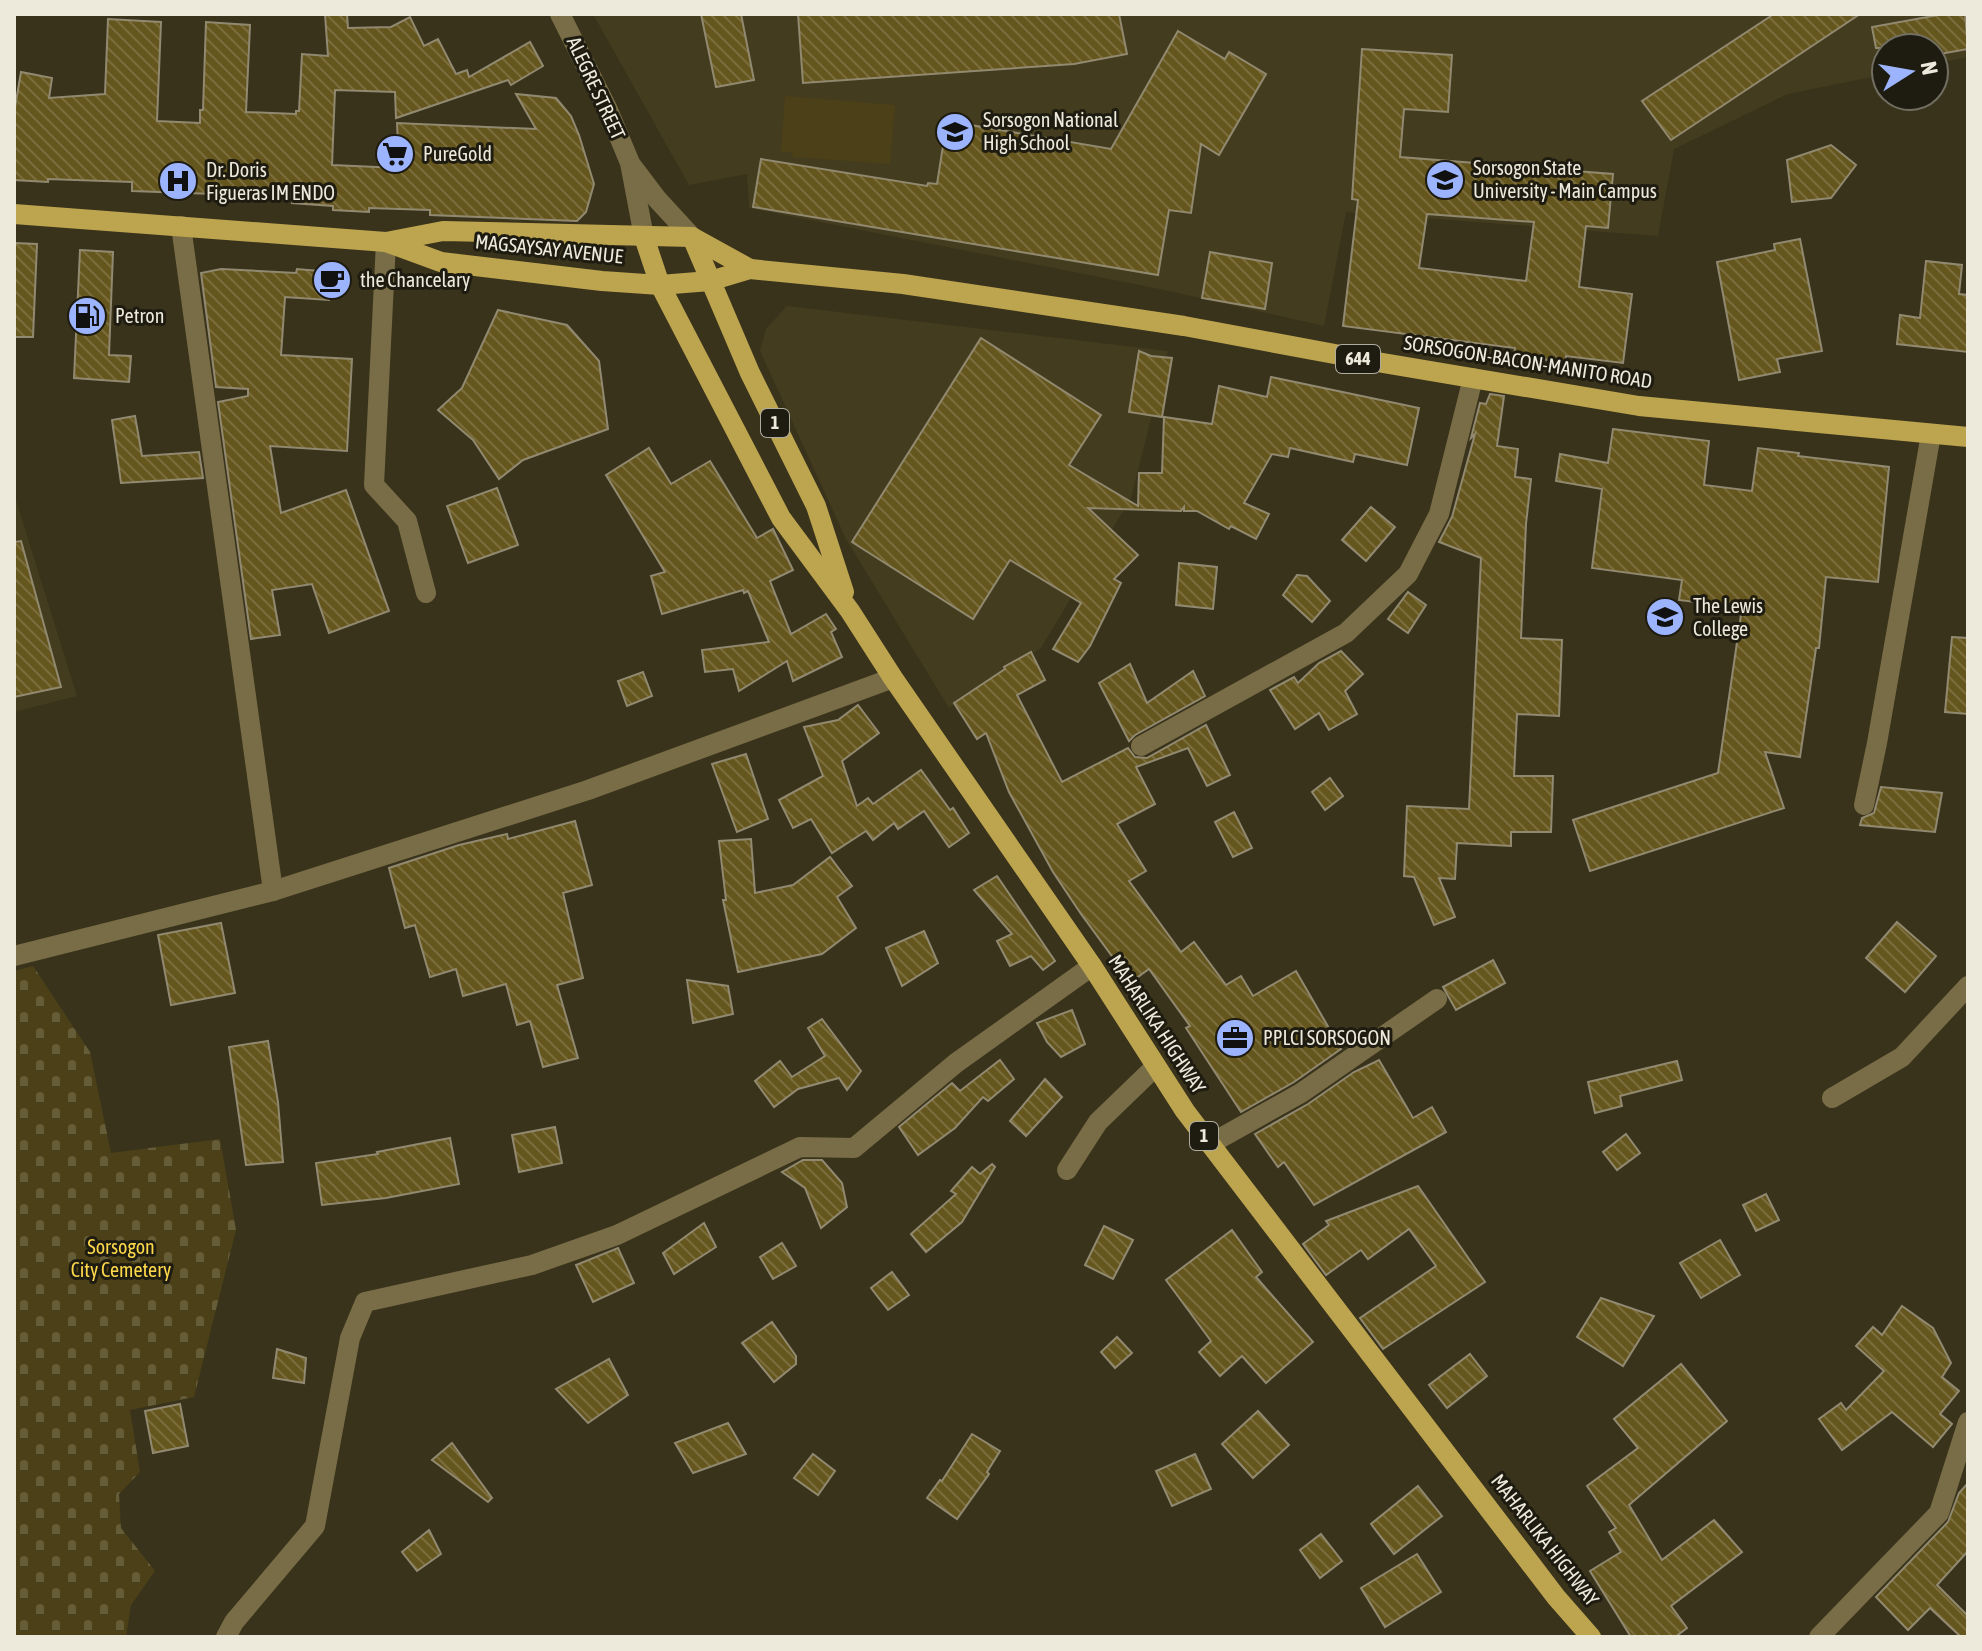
<svg xmlns="http://www.w3.org/2000/svg" width="1982" height="1651" viewBox="0 0 1982 1651" font-family="'Asap Condensed',sans-serif">
  <defs>
    <pattern id="cemetery-stones" width="16" height="16" patternUnits="userSpaceOnUse" patternTransform="scale(2)"><rect width="16" height="16" fill="#4b4017"/><path d="M2 7V4a2 2 0 0 1 4 0v3zM10 15v-3a2 2 0 0 1 4 0v3z" fill="#655c38"/></pattern>
    <pattern id="building-back-hatch" width="6" height="6" patternUnits="userSpaceOnUse" patternTransform="scale(2)"><rect width="6" height="6" fill="#65561d"/><path d="M-1 5l2 2M0 0l6 6M5-1l2 2" fill="none" stroke="#7b6e3d"/></pattern>
  </defs>
  <rect width="100%" height="100%" fill="#3a331c"/>
  <g fill="#443c1e">
    <polygon points="593,14 1968,14 1968,57 1934,64 1934,48 1886,48 1886,74 1788,94 1674,149 1658,236 1346,212 1324,326 1160,289 749,208 747,174 689,185"/>
    <polygon points="787,306 1168,351 1131,498 1041,648 949,708 846,539 760,351 766,329"/>
    <polygon points="14,494 77,696 14,712"/>
  </g>
  <polygon fill="#4b4017" points="785,96 895,105 890,164 793,157 792,152 781,152"/>
  <polygon fill="url(#cemetery-stones)" points="33,966 90,1052 111,1153 220,1139 236,1230 194,1397 130,1410 140,1472 119,1494 121,1528 155,1571 131,1605 126,1637 14,1637 14,971"/>
  <g fill="url(#building-back-hatch)" stroke="#918970" stroke-width="2" fill-rule="evenodd">
    <polygon points="325,14 347,14 348,28 391,27 410,17 424,46 438,39 456,74 467,70 469,77 530,42 543,66 511,85 508,80 396,118 395,92 335,90 332,165 399,168 397,123 536,129 516,94 556,98 571,116 579,135 594,184 586,212 577,221 430,215 430,210 369,208 369,212 333,210 333,206 292,203 293,197 132,191 132,182 48,179 48,182 14,180 14,113 21,72 52,78 49,98 105,94 108,19 161,22 157,121 200,123 200,110 203,110 206,22 250,25 246,112 296,114 296,111 299,111 302,54 328,56"/>
    <polygon points="701,14 741,14 754,80 716,87"/>
    <polygon points="798,14 1119,14 1127,54 1074,64 803,83"/>
    <polygon points="1774,14 1860,14 1671,140 1642,101"/>
    <polygon points="1944,14 1965,14 1968,49 1934,55 1934,48 1876,48 1872,27"/>
    <polygon points="1178,31 1225,59 1229,52 1266,74 1219,155 1201,144 1191,213 1169,210 1158,275 753,207 761,159 927,186 928,183 937,184 947,121 1111,149"/>
    <path d="M 1362,49 L 1452,55 L 1448,112 L 1404,109 L 1400,157 L 1613,174 L 1608,228 L 1586,226 L 1579,287 L 1632,294 L 1623,363 L 1566,356 L 1565,362 L 1514,356 L 1515,348 L 1343,326 L 1358,200 L 1352,199 ZM 1427,214 L 1534,222 L 1526,281 L 1419,268 Z"/>
    <polygon points="1831,145 1856,165 1831,198 1792,202 1787,160"/>
    <polygon points="1800,239 1822,351 1777,359 1780,372 1739,380 1717,262 1775,250 1774,244"/>
    <polygon points="14,243 37,244 33,337 14,337"/>
    <polygon points="80,250 113,252 109,355 131,356 129,382 74,378"/>
    <polygon points="1210,252 1272,263 1265,309 1202,298"/>
    <polygon points="1926,261 1962,265 1959,294 1968,295 1968,352 1897,344 1900,315 1920,318"/>
    <polygon points="221,269 296,273 297,269 331,272 329,300 285,297 281,355 352,359 347,451 270,446 281,513 346,490 389,611 329,633 312,584 272,590 280,635 251,639 218,402 248,396 248,389 216,387 201,273"/>
    <polygon points="498,310 567,325 599,361 608,429 523,460 499,479 473,440 438,410 462,388"/>
    <polygon points="981,338 1101,415 1069,465 1138,506 1139,473 1162,473 1164,417 1212,424 1219,386 1267,397 1271,377 1419,408 1407,465 1355,454 1353,462 1290,448 1288,457 1272,454 1244,503 1269,514 1256,539 1231,526 1229,529 1197,511 1184,511 1184,507 1181,511 1088,508 1138,555 1114,579 1121,583 1090,646 1078,662 1053,649 1081,603 1010,560 973,619 852,542"/>
    <polygon points="1139,351 1151,356 1172,358 1162,417 1129,412"/>
    <polygon points="1490,394 1504,396 1497,446 1518,449 1515,477 1531,479 1526,524 1521,638 1562,640 1559,716 1517,714 1514,776 1553,776 1551,832 1511,832 1511,846 1457,843 1455,879 1439,878 1455,917 1434,925 1414,877 1404,876 1407,806 1469,809 1481,558 1439,542 1452,517 1475,434 1471,438 1480,403 1486,404"/>
    <polygon points="135,416 142,456 199,452 203,478 121,483 112,420"/>
    <polygon points="1613,429 1709,441 1704,485 1752,491 1758,448 1799,453 1798,456 1889,467 1878,582 1826,577 1819,648 1816,648 1800,757 1765,752 1784,808 1590,871 1573,820 1718,773 1742,608 1679,600 1682,580 1592,568 1602,489 1556,481 1560,454 1608,463"/>
    <polygon points="649,448 671,484 710,461 757,538 773,529 793,570 770,581 791,634 826,614 836,629 831,632 842,657 793,681 787,661 739,691 733,669 705,672 702,650 769,642 748,591 744,593 743,590 662,614 651,576 665,572 606,475"/>
    <polygon points="497,488 518,545 468,563 447,506"/>
    <polygon points="1371,507 1395,527 1366,561 1342,540"/>
    <polygon points="21,541 61,687 14,697 14,542"/>
    <polygon points="1179,563 1217,567 1213,609 1176,605"/>
    <polygon points="1297,575 1307,576 1330,601 1312,622 1283,595"/>
    <polygon points="1408,592 1426,605 1408,633 1388,619"/>
    <polygon points="1952,637 1968,638 1968,714 1945,712"/>
    <polygon points="1341,651 1363,674 1345,691 1357,714 1329,730 1319,713 1295,729 1270,690 1294,677 1298,683 1319,663"/>
    <polygon points="1031,652 1045,680 1017,695 1062,782 1128,748 1135,757 1147,758 1206,725 1230,775 1207,786 1188,748 1136,767 1155,804 1117,824 1146,871 1129,881 1181,952 1194,942 1226,985 1241,976 1253,996 1296,971 1341,1049 1294,1082 1241,1112 1186,1028 1190,1026 1149,969 1131,982 1081,914 1053,872 1009,792 986,733 977,739 954,703 1005,669 1004,667"/>
    <polygon points="1130,664 1147,703 1193,671 1205,696 1135,735 1129,741 1099,683"/>
    <polygon points="643,672 652,696 627,706 618,681"/>
    <polygon points="858,705 879,733 842,761 857,806 868,798 873,804 921,770 950,810 953,808 969,833 949,847 924,811 898,829 894,823 873,840 866,831 832,853 811,819 793,828 779,800 823,776 804,727 838,720"/>
    <polygon points="746,754 768,819 737,832 712,764"/>
    <polygon points="1330,778 1343,796 1325,810 1312,792"/>
    <polygon points="1881,787 1942,793 1935,832 1860,825 1862,818 1874,813"/>
    <polygon points="1234,812 1252,848 1233,857 1215,822"/>
    <polygon points="575,821 592,885 563,893 583,978 557,985 578,1058 543,1067 530,1021 517,1025 506,984 463,996 456,969 430,977 415,925 405,928 389,868 459,845 507,834 508,839"/>
    <polygon points="751,839 755,893 793,885 830,857 852,886 837,897 856,928 822,954 738,972 723,900 726,900 719,841"/>
    <polygon points="997,876 1055,961 1043,970 1031,956 1010,966 997,941 1012,934 974,890"/>
    <polygon points="1897,922 1936,956 1905,992 1866,958"/>
    <polygon points="221,923 235,993 171,1005 158,935"/>
    <polygon points="924,931 938,963 902,986 886,948"/>
    <polygon points="1493,960 1505,983 1456,1010 1443,987"/>
    <polygon points="687,980 728,986 733,1014 693,1023"/>
    <polygon points="1072,1010 1085,1044 1061,1057 1047,1042 1037,1023"/>
    <polygon points="822,1019 861,1071 847,1090 839,1078 798,1089 774,1107 755,1081 780,1061 792,1077 825,1056 808,1028"/>
    <polygon points="268,1041 278,1102 283,1162 246,1165 229,1047"/>
    <polygon points="1000,1060 1014,1079 988,1101 983,1097 955,1128 918,1155 899,1127 952,1083 960,1091"/>
    <polygon points="1379,1060 1413,1118 1432,1107 1446,1132 1314,1205 1284,1162 1278,1167 1255,1134 1308,1104 1354,1072"/>
    <polygon points="1677,1061 1682,1080 1620,1096 1622,1106 1595,1113 1588,1082"/>
    <polygon points="1045,1079 1062,1097 1026,1136 1010,1121"/>
    <polygon points="555,1127 562,1163 519,1172 512,1135"/>
    <polygon points="1626,1134 1640,1153 1617,1170 1603,1152"/>
    <polygon points="450,1138 459,1184 386,1198 322,1205 316,1163 378,1154 377,1152"/>
    <polygon points="803,1160 822,1160 842,1183 847,1207 821,1228 805,1188 782,1172"/>
    <polygon points="992,1164 995,1167 962,1222 926,1252 911,1234 956,1194 951,1191 972,1167 980,1174"/>
    <polygon points="1418,1186 1485,1282 1383,1349 1360,1318 1436,1266 1409,1229 1368,1259 1361,1250 1326,1275 1303,1244 1329,1225 1326,1221"/>
    <polygon points="1766,1194 1779,1220 1756,1231 1743,1205"/>
    <polygon points="704,1223 716,1247 674,1274 663,1253"/>
    <polygon points="1104,1226 1133,1240 1113,1279 1085,1265"/>
    <polygon points="1232,1230 1262,1272 1256,1277 1313,1342 1266,1383 1242,1356 1220,1376 1199,1352 1211,1341 1166,1280"/>
    <polygon points="1720,1240 1740,1275 1701,1298 1680,1263"/>
    <polygon points="782,1243 796,1266 773,1279 760,1257"/>
    <polygon points="618,1248 634,1283 593,1302 576,1265"/>
    <polygon points="892,1272 909,1295 888,1310 871,1288"/>
    <polygon points="1601,1298 1654,1316 1623,1366 1577,1337"/>
    <polygon points="1902,1306 1933,1328 1951,1363 1942,1377 1959,1391 1940,1414 1952,1424 1933,1447 1892,1412 1842,1450 1819,1419 1841,1403 1846,1410 1884,1371 1856,1346 1873,1327 1882,1335"/>
    <polygon points="772,1322 796,1356 796,1364 774,1382 742,1343"/>
    <polygon points="1117,1337 1132,1353 1115,1368 1101,1352"/>
    <polygon points="277,1349 306,1358 304,1383 273,1378"/>
    <polygon points="1470,1354 1487,1376 1447,1408 1429,1385"/>
    <polygon points="609,1359 628,1395 588,1423 556,1389"/>
    <polygon points="1681,1364 1727,1421 1629,1505 1662,1560 1714,1520 1742,1552 1671,1606 1687,1628 1675,1637 1631,1637 1590,1571 1621,1552 1609,1532 1616,1528 1587,1486 1638,1448 1614,1419"/>
    <polygon points="180,1404 188,1446 153,1453 145,1411"/>
    <polygon points="1258,1411 1289,1445 1253,1478 1222,1444"/>
    <polygon points="728,1423 746,1454 693,1473 675,1443"/>
    <polygon points="972,1434 1000,1451 987,1472 989,1474 957,1519 927,1498 940,1480 942,1481"/>
    <polygon points="452,1443 492,1498 488,1502 432,1460"/>
    <polygon points="813,1454 835,1471 818,1495 794,1478"/>
    <polygon points="1195,1454 1211,1489 1172,1506 1156,1471"/>
    <polygon points="1968,1483 1968,1551 1937,1585 1968,1616 1968,1637 1961,1637 1930,1608 1908,1630 1876,1597 1948,1522 1959,1493"/>
    <polygon points="1418,1486 1442,1516 1394,1554 1371,1524"/>
    <polygon points="429,1530 441,1554 417,1571 402,1552"/>
    <polygon points="1321,1534 1342,1561 1320,1578 1300,1550"/>
    <polygon points="1417,1554 1441,1592 1385,1627 1361,1588"/>
  </g>
  <g fill="none" stroke-linecap="round" stroke-linejoin="round">
    <g stroke="#786d46" stroke-width="20">
      <polyline points="560,14 608,110 630,163 644,237"/>
      <polyline points="632,166 657,199 692,237"/>
      <polyline points="181,226 273,891"/>
      <polyline points="386,242 374,485 407,521 426,593"/>
      <polyline points="1141,746 1346,633 1408,574 1439,514 1473,378"/>
      <polyline points="1864,805 1877,743 1931,434"/>
      <polyline points="14,956 273,891 588,790 893,678"/>
      <polyline points="1832,1098 1902,1057 1968,986"/>
      <polyline points="1210,1144 1301,1093 1437,999"/>
      <polyline points="1067,1170 1098,1122 1156,1066"/>
      <polyline points="226,1637 234,1622 315,1526 350,1338 365,1302 532,1265 617,1235 800,1147 854,1148 956,1063 1092,966"/>
      <polyline points="1819,1637 1939,1513 1968,1422"/>
    </g>
    <g stroke="#bda550" stroke-width="20">
      <polyline points="14,214 386,242 443,231 692,237 750,269"/>
      <polyline points="644,237 660,285 781,518 850,611 893,678 1092,966 1185,1111 1556,1597 1591,1637"/>
      <polyline points="692,237 750,373 816,506 844,592"/>
      <polyline points="386,242 441,262 602,281 660,285 710,281 750,269 903,284 1184,326 1383,363 1639,406 1968,437"/>
    </g>
  </g>
  <defs>
    <symbol id="school-disc" viewBox="-11 -11 22 22"><circle r="9.5" fill="#9cb4fd" stroke="#1e1b11"/><path d="M0-5L7-2L0 1L-7-2ZM-4 1L0 2.5L4 1V4Q0 6-4 4Z" fill="#111"/></symbol>
    <symbol id="supermarket-disc" viewBox="-11 -11 22 22"><circle r="9.5" fill="#9cb4fd" stroke="#1e1b11"/><path d="M-6-5.5h2.5l.6 2H6L4.5 2H-2.5L-4.4-4H-6ZM-1.5 3.2a1.3 1.3 0 1 0 .1 0ZM3 3.2a1.3 1.3 0 1 0 .1 0Z" fill="#111"/></symbol>
    <symbol id="university-disc" viewBox="-11 -11 22 22"><circle r="9.5" fill="#9cb4fd" stroke="#1e1b11"/><path d="M0-5L7-2L0 1L-7-2ZM-4 1L0 2.5L4 1V4Q0 6-4 4Z" fill="#111"/></symbol>
    <symbol id="hospital-disc" viewBox="-11 -11 22 22"><circle r="9.5" fill="#9cb4fd" stroke="#1e1b11"/><path d="M-5-5h3v3.5h4V-5h3V5h-3V1.5h-4V5h-3Z" fill="#111"/></symbol>
    <symbol id="cafe-disc" viewBox="-11 -11 22 22"><circle r="9.5" fill="#9cb4fd" stroke="#1e1b11"/><path d="M-5.5-4.5H6V0H3Q3 3.5 0 3.5H-2.5Q-5.5 3.5-5.5 0ZM3-3.2v2h1.7v-2ZM-6 4.5H4V6H-6Z" fill="#111"/></symbol>
    <symbol id="fuel-disc" viewBox="-11 -11 22 22"><circle r="9.5" fill="#9cb4fd" stroke="#1e1b11"/><path d="M-5.5-6h7V0h2V4h1.3V-2.5L3-4.5l.8-.8L6-3V5H2.5V1h-1V6h-7ZM-4.2-4.7v3.2H.2V-4.7Z" fill="#111"/></symbol>
    <symbol id="office-disc" viewBox="-11 -11 22 22"><circle r="9.5" fill="#9cb4fd" stroke="#1e1b11"/><path d="M-6-3h4V-5.5h4V-3h4V5H-6ZM-1-4.5V-3h2v-1.5ZM-6 0V1H6V0Z" fill="#111"/></symbol>
  </defs>
  <g fill-rule="evenodd">
    <use href="#school-disc" x="933" y="110" width="44" height="44"/>
    <use href="#supermarket-disc" x="373" y="132" width="44" height="44"/>
    <use href="#university-disc" x="1423" y="158" width="44" height="44"/>
    <use href="#hospital-disc" x="156" y="159" width="44" height="44"/>
    <use href="#cafe-disc" x="310" y="258" width="44" height="44"/>
    <use href="#fuel-disc" x="65" y="294" width="44" height="44"/>
    <use href="#university-disc" x="1643" y="595" width="44" height="44"/>
    <use href="#office-disc" x="1213" y="1016" width="44" height="44"/>
  </g>
  <g text-anchor="middle" stroke-width="6" stroke-linejoin="round" paint-order="stroke">
    <g fill="#1e1b11" stroke="#afac9f" stroke-width="2">
      <rect x="1336" y="345" width="44" height="28" rx="6"/>
      <rect x="761" y="409" width="28" height="28" rx="6"/>
      <rect x="1190" y="1122" width="28" height="28" rx="6"/>
    </g>
    <g font-size="18" font-weight="bold" fill="#edeadc">
      <text x="1358" y="365">644</text>
      <text x="775" y="429">1</text>
      <text x="1204" y="1142">1</text>
    </g>
    <g font-size="20" fill="#edeadc" stroke="#1e1b11">
      <text transform="translate(596 88) rotate(65)" y="7">ALEGRE STREET</text>
      <text transform="translate(549 249) rotate(6)" y="7">MAGSAYSAY AVENUE</text>
      <text transform="translate(1528 362) rotate(9)" y="7">SORSOGON-BACON-MANITO ROAD</text>
      <text transform="translate(1157 1024) rotate(57)" y="7">MAHARLIKA HIGHWAY</text>
      <text transform="translate(1545 1540) rotate(52)" y="7">MAHARLIKA HIGHWAY</text>
    </g>
    <g font-size="20" fill="#edeadc" stroke="#1e1b11" text-anchor="start">
      <text x="983" y="127">Sorsogon National<tspan x="983" dy="23">High School</tspan></text>
      <text x="423" y="161">PureGold</text>
      <text x="1473" y="175">Sorsogon State<tspan x="1473" dy="23">University - Main Campus</tspan></text>
      <text x="206" y="177">Dr. Doris<tspan x="206" dy="23">Figueras IM ENDO</tspan></text>
      <text x="360" y="287">the Chancelary</text>
      <text x="115" y="323">Petron</text>
      <text x="1693" y="613">The Lewis<tspan x="1693" dy="23">College</tspan></text>
      <text x="1263" y="1045">PPLCI SORSOGON</text>
    </g>
    <g font-size="20" fill="#fed94b" stroke="#1e1b11">
      <text x="121" y="1254">Sorsogon<tspan x="121" dy="23">City Cemetery</tspan></text>
    </g>
  </g>
  <rect width="1982" height="1651" fill="none" stroke="#edeadc" stroke-width="32"/>
  <g transform="translate(1910 72) rotate(79)"><circle r="38" fill="#1e1b11" stroke="#716e62" stroke-width="2"/>
  <path d="M0-6L14 30L0 20L-14 30Z" fill="#9cb4fd"/>
  <text y="-12" font-size="22" font-weight="bold" text-anchor="middle" fill="#edeadc">N</text>
  </g>
</svg>
